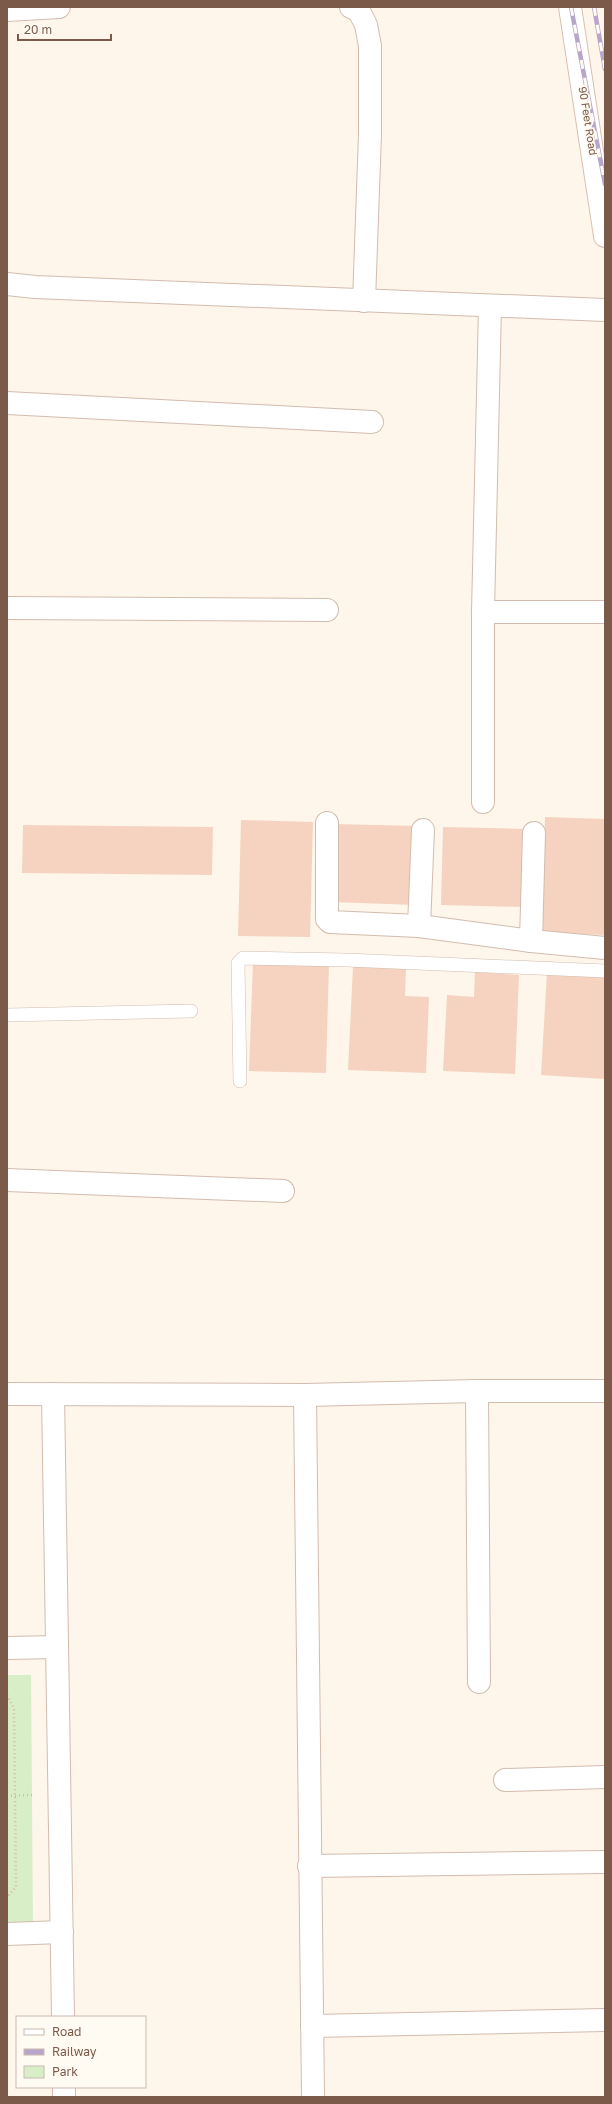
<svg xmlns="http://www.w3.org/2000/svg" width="612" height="2104" viewBox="0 0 612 2104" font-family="'Golos Text',sans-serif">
  <rect width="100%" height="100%" fill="#fef6ea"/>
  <polygon fill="#d8eec7" points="7,1675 31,1675 33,1927 7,1927"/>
  <g fill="#f5d3c0">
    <polygon points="545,817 605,819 605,935 541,932"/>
    <polygon points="241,820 313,822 310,937 238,936"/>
    <polygon points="334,824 418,826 415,905 332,902"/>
    <polygon points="23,825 213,827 212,875 22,873"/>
    <polygon points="443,827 526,829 525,907 441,905"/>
    <polygon points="253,962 329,964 326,1073 249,1071"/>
    <polygon points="353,966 406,968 405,996 429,997 426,1073 348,1070"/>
    <polygon points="475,972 519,975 515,1074 443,1071 447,995 474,997"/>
    <polygon points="547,972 605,975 605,1079 541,1075"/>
  </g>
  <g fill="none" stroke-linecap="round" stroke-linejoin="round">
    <defs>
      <g id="lane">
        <polyline points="7,1015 191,1011"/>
        <polyline points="240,1081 238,963 243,958 347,960 605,971"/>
      </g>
      <g id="street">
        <polyline points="351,7 359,11 366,25 370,46 370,134 364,301"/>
        <polyline points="7,10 59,7"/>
        <polyline points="7,284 35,287 605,310"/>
        <polyline points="7,403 372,422"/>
        <polyline points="7,608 327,610"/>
        <polyline points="483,612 605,612"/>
        <polyline points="483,802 483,612 490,306"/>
        <polyline points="327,823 327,919 330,922 419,926 531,941 605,948"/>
        <polyline points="419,926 423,830"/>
        <polyline points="531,941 534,833"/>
        <polyline points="7,1180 283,1191"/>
        <polyline points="477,1391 479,1682"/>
        <polyline points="7,1394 305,1395 477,1391 605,1391"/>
        <polyline points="53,1394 63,2017"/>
        <polyline points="305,1395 313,2097"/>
        <polyline points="7,1648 57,1647"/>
        <polyline points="505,1780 605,1777"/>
        <polyline points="309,1866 605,1862"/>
        <polyline points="7,1934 62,1932"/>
        <polyline points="312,2026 605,2020"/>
        <polyline points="64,2087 64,2097"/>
      </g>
      <polyline id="secondary" points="570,7 605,236"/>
    </defs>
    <use href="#lane" stroke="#d2bcae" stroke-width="14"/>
    <use href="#street" stroke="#d2bcae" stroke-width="24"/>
    <use href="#secondary" stroke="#d8bfad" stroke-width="24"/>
    <g stroke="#dbb6a2" stroke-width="2.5" stroke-dasharray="1 3" stroke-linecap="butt">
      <polyline points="7,1695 14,1708 16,1887 7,1897"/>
      <polyline points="7,1796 32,1795"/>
    </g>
    <use href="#lane" stroke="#fff" stroke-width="13"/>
    <use href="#street" stroke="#fff" stroke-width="22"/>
    <use href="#secondary" stroke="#fff" stroke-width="22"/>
    <defs>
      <g id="rail">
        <polyline points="571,7 605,184"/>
        <polyline points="594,7 605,69"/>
      </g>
    </defs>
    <use href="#rail" stroke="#b8a6ca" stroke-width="4.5"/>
    <use href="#rail" stroke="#fffaf2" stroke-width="3" stroke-dasharray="9" stroke-linecap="butt"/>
  </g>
  <g text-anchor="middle" stroke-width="3.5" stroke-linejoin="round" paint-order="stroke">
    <g font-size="11" fill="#7c5a4a" stroke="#fffaf2">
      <text transform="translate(588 121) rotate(81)" y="4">90 Feet Road</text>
    </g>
  </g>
  <rect width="612" height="2104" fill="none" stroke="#7c5a4a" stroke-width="16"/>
  <rect x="16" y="2016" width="130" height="72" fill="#fffaf2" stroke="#cbbaaf"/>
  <rect x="24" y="2029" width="20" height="6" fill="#ffffff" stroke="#cbbaaf"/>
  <text x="52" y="2036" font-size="12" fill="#7c5a4a">Road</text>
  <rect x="24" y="2049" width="20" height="6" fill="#b8a6ca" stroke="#cbbaaf"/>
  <text x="52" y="2056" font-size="12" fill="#7c5a4a">Railway</text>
  <rect x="24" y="2066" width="20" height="12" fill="#d8eec7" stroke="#cbbaaf"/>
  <text x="52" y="2076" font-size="12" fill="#7c5a4a">Park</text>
  <path d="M18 34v6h93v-6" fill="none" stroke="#7c5a4a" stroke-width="2"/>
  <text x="24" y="34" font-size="12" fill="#7c5a4a" stroke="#fffaf2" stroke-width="3" paint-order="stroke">20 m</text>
</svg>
